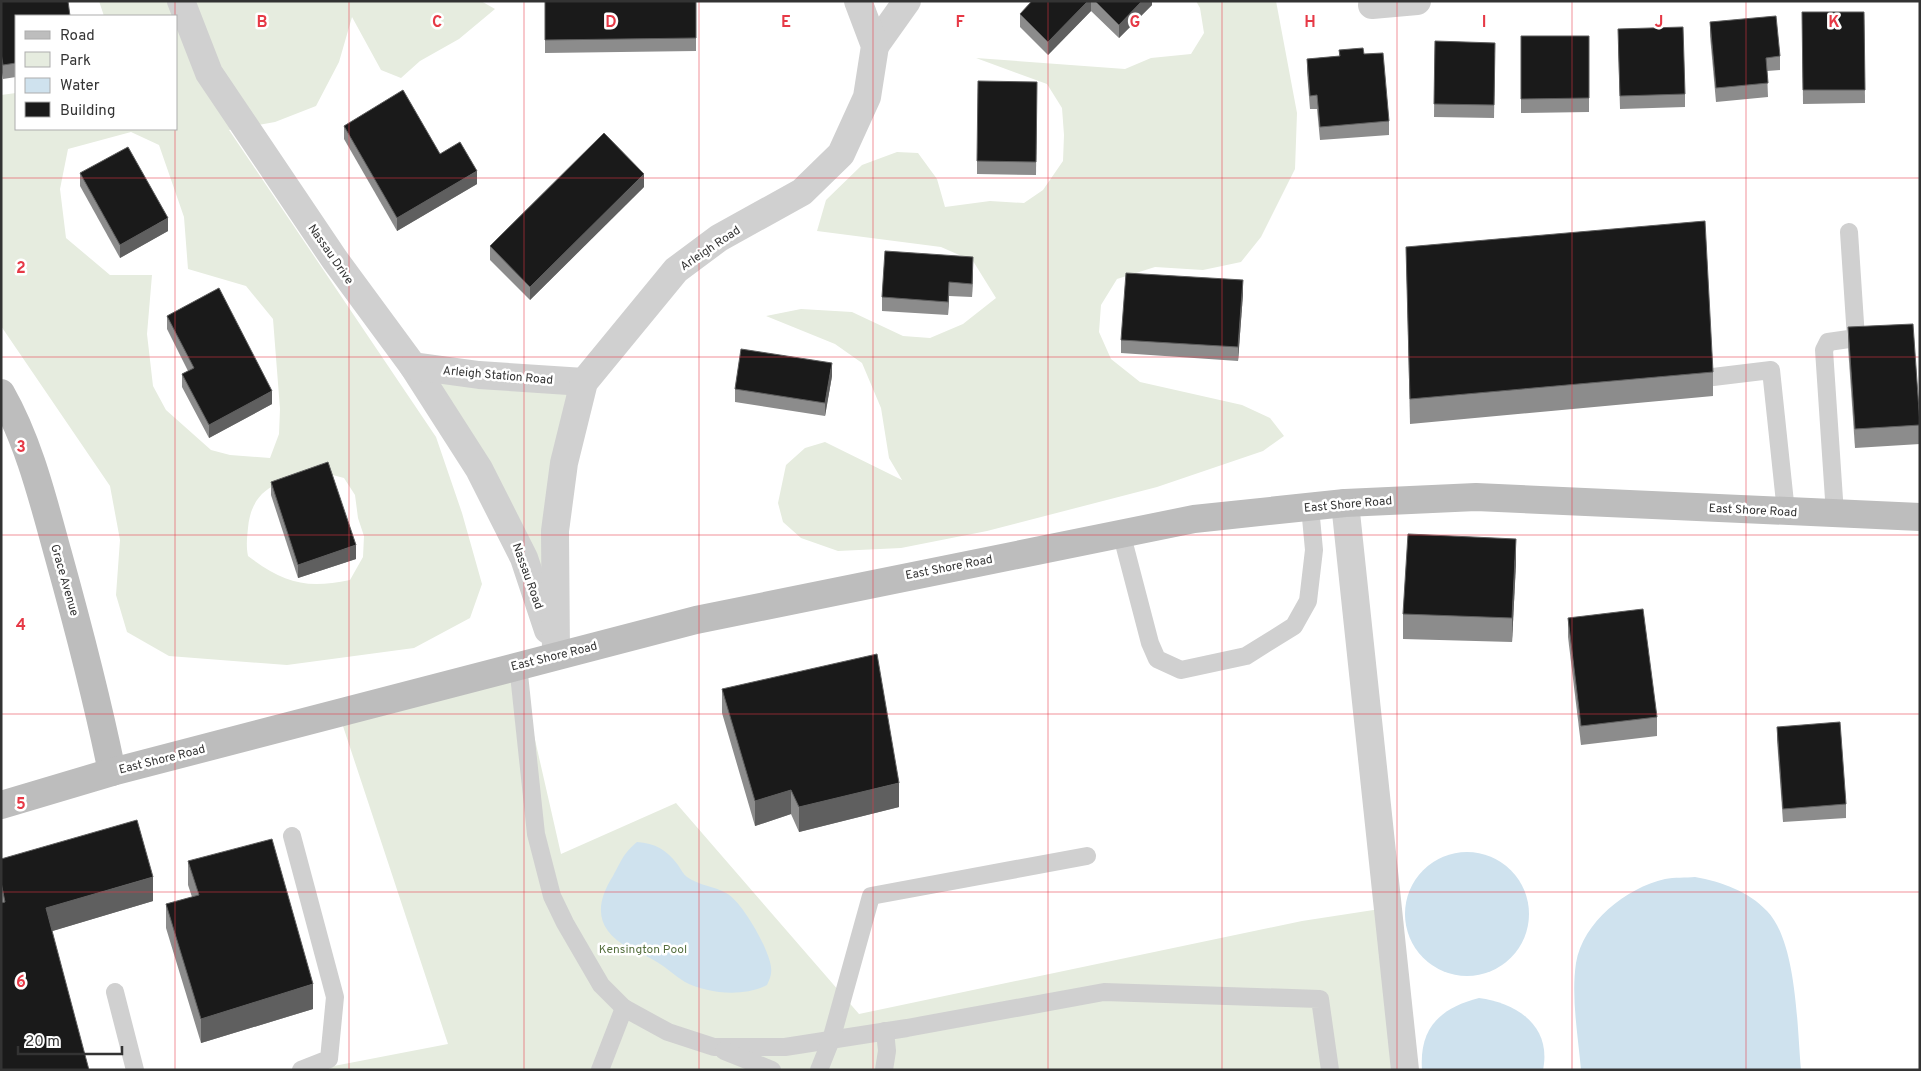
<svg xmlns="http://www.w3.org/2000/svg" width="1921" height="1071" viewBox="0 0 1921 1071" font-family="Overpass,sans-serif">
  <rect width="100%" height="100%" fill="#fff"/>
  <g fill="#e6ecdf" fill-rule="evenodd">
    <path d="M 99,1 L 481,1 L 495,9 L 459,39 L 420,61 L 401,78 L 381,70 L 352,17 L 339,62 L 316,106 L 275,122 L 229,130 L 436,437 L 462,513 L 482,584 L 470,618 L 414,648 L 287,665 L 169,656 L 127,632 L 116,595 L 120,540 L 110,486 L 1,326 L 1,95 L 16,93 L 16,129 L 176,129 L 176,16 L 104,16 ZM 131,132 L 159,145 L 184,217 L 188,269 L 246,286 L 273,319 L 280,409 L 279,434 L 270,458 L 230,455 L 211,450 L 166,410 L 153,386 L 147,334 L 152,275 L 110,275 L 66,238 L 60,189 L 68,149 ZM 321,472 L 344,478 L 355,495 L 358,518 L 364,536 L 363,557 L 350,580 C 305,589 284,583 248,556 C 246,546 247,538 248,528 C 252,484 284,480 321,472 Z"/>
    <polygon points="1196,1 1276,1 1297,113 1295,169 1261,237 1241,262 1203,270 1155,267 1117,279 1101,305 1099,332 1111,359 1140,382 1242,405 1270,418 1284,436 1263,451 1157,487 987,531 901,548 838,551 801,538 783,522 778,503 786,465 805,448 825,442 902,480 889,458 881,408 862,363 835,344 766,316 801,309 852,312 903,336 930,338 963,324 996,298 973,261 941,247 817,231 826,200 862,165 897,152 918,153 937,179 945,207 990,201 1024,203 1043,190 1063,161 1064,135 1062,108 1047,84 976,58 1125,69 1151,58 1191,54 1204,33 1200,8"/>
    <polygon points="413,366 584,382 556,655 524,558"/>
    <polygon points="518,665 561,854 676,803 859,1014 1302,921 1380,909 1394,1070 313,1070 448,1044 339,714"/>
  </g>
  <g fill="#cfe2ee">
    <path d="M 637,842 C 655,843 667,850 678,865 C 681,869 683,874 687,877 C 700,886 714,886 726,893 C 742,901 769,949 771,967 C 772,974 770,979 767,985 C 744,997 708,994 685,982 C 675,976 667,968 657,962 C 648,956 638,953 629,948 C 596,930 594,906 613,876 C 622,860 622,855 637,842 Z"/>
    <circle cx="1467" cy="914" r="62"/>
    <path d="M 1695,877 C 1722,882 1748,891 1767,911 C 1797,942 1797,1027 1801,1070 L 1581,1070 C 1578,1035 1571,998 1576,963 C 1583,922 1626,888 1665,879 C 1674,877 1686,878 1695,877 Z"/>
    <path d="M 1479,998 C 1517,1003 1552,1026 1543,1070 L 1422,1070 C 1419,1028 1440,1008 1479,998 Z"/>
  </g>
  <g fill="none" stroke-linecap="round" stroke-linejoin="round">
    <g stroke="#d0d0d0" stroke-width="18">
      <polyline points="1713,377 1771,370 1786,512"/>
      <polyline points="1835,514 1824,350 1828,342 1856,338 1849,232"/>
      <polyline points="1121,532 1150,643 1157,659 1181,670 1246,656 1294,626 1308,601 1314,550 1310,507"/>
      <polyline points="518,665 536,834 552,896 565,923 601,985 624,1008 668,1032 714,1047 785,1047 907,1028 1104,992 1320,999 1330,1070"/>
      <polyline points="292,836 335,997 329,1059 301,1070"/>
      <polyline points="115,992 135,1070"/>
      <polyline points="724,1051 772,1070"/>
      <polyline points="600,1070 624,1008"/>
      <polyline points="819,1070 831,1040 871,896 1087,856"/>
      <polyline points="884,1070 887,1051 885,1031"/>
    </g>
    <g stroke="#d0d0d0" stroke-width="28">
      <polyline points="181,1 209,73 335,260 413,366 479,469 524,558 548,630"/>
      <polyline points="1372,5 1417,1"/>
      <polyline points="875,46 907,1"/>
      <polyline points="413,366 479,375 584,382"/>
      <polyline points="1345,503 1405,1070"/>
      <polyline points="556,655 555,531 564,463 584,382 676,270 719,238 802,192 841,154 867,97 875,46 858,1"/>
    </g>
    <g stroke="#bdbdbd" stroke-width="28">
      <path d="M 1,393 C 29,442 43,500 58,554 C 78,626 97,698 112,772"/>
      <polyline points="1,805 112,772 696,620 1194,519 1345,503 1476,497 1920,517"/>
    </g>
  </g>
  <g fill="#8c8c8c">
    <polygon points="1,1 16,16 16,77 3,79 1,66"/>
    <polygon points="545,1 696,1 696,51 545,53"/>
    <polygon points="1032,1 1152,1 1152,5 1119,38 1091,11 1048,55 1020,27 1020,14"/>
    <polygon points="1802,12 1864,12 1865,103 1803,104"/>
    <polygon points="1710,22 1780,56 1780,70 1767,71 1768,97 1716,102 1710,36"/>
    <polygon points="1521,36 1589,36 1589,112 1521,113"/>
    <polygon points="1435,41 1495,56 1494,118 1434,117"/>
    <polygon points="1618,42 1685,94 1685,107 1620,109"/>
    <polygon points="1339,50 1364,54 1389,121 1389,135 1320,140 1317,109 1310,109 1307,72 1307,59 1339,56"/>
    <polygon points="1037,82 1036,175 977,174 977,161"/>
    <polygon points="344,126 440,154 477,184 397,231 344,139"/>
    <polygon points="80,173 168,231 120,258 80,186"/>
    <polygon points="644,187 530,300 490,260 490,246"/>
    <polygon points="1406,247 1713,372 1713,396 1410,424"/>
    <polygon points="973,270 972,297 949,296 948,315 882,311 882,297"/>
    <polygon points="1243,294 1238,361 1121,353 1121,340"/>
    <polygon points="167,316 272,404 209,438 182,387 182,374 188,371 167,329"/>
    <polygon points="1848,327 1920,425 1920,444 1855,448 1848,347"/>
    <polygon points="832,376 825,416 735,402 735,389"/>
    <polygon points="271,482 356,559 298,578 271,495"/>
    <polygon points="1516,563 1512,642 1403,639 1403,614"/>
    <polygon points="1568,618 1657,717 1657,736 1581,745 1568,637"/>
    <polygon points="722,689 899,807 799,832 791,814 755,826 722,713"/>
    <polygon points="1777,727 1846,804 1846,818 1783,822 1777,740"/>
    <polygon points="1,859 153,901 52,931 1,1070"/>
    <polygon points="188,861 313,1009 201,1043 166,928 166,904 192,897 188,885"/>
  </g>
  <g fill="#5f5f5f">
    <polygon points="1088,1 1091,1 1091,11 1048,55 1048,42"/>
    <polygon points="1142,1 1152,1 1152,5 1119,38 1119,25"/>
    <polygon points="477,171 477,184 397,231 397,218"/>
    <polygon points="644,174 644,187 530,300 530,287"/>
    <polygon points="168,218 168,231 120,258 120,245"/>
    <polygon points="973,257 973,270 972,297 972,284"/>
    <polygon points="1243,280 1243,294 1238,361 1238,347"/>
    <polygon points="949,282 949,296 948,315 948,302"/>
    <polygon points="832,363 832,376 825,416 825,403"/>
    <polygon points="272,391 272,404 209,438 209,425"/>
    <polygon points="1516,539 1516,563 1512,642 1512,618"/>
    <polygon points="356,545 356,559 298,578 298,565"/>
    <polygon points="899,783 899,807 799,832 799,807"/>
    <polygon points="791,790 791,814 755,826 755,801"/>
    <polygon points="153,877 153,901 46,933 46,908"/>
    <polygon points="313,984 313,1009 201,1043 201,1019"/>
  </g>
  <g fill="#1a1a1a" stroke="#5f5f5f">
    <polygon points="1,1 68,1 70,16 16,16 16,63 3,65 1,53"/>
    <polygon points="545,1 696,1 696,38 545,40"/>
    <polygon points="1032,1 1088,1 1048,42 1020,14"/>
    <polygon points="1095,1 1142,1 1119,25"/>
    <polygon points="1802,12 1864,12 1865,90 1803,90"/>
    <polygon points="1776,16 1780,56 1766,58 1768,83 1716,88 1710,22"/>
    <polygon points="1683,27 1685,94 1620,96 1618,29"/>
    <polygon points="1521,36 1589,36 1589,98 1521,99"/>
    <polygon points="1435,41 1495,43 1494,105 1434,104"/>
    <polygon points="1363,48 1364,54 1383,53 1389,121 1320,127 1317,95 1310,96 1307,59 1340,56 1339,50"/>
    <polygon points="978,81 1037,82 1036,162 977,161"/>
    <polygon points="403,90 440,154 460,142 477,171 397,218 344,126"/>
    <polygon points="604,133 644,174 530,287 490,246"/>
    <polygon points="128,147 168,218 120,245 80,173"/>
    <polygon points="1705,221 1713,372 1410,399 1406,247"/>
    <polygon points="885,251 973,257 972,284 949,282 948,302 882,297"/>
    <polygon points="1126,273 1243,280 1238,347 1121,340"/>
    <polygon points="219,288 272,391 209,425 182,374 194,368 167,316"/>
    <polygon points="1913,324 1920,425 1855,429 1848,327"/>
    <polygon points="741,349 832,363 825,403 735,389"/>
    <polygon points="328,462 356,545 298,565 271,482"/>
    <polygon points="1408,534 1516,539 1512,618 1403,614"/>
    <polygon points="1643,609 1657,717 1581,726 1568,618"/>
    <polygon points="877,654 899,783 799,807 791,790 755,801 722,689"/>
    <polygon points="1840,722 1846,804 1783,809 1777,727"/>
    <polygon points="137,820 153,877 46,908 89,1070 1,1070 1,903 5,902 1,882 1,859"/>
    <polygon points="272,839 313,984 201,1019 166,904 199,895 188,861"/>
  </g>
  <path fill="none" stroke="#e63946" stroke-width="1" stroke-opacity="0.55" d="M 175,1 L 175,16M 349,1 L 349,1070M 524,1 L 524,1070M 699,1 L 699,1070M 873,1 L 873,1070M 1048,1 L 1048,1070M 1222,1 L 1222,1070M 1397,1 L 1397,1070M 1572,1 L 1572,1070M 1746,1 L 1746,1070M 175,129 L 175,1070M 1,178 L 1920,178M 1,357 L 1920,357M 1,535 L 1920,535M 1,714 L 1920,714M 1,892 L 1920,892"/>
  <g text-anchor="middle" stroke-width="5" stroke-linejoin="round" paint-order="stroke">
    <g font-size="12" fill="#333" stroke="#fff">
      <text transform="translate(710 248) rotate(-34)" y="4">Arleigh Road</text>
      <text transform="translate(331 254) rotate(55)" y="4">Nassau Drive</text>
      <text transform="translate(498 375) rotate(5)" y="4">Arleigh Station Road</text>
      <text transform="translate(1348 504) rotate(-5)" y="4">East Shore Road</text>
      <text transform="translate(1753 510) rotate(3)" y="4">East Shore Road</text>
      <text transform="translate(949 567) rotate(-11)" y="4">East Shore Road</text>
      <text transform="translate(528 576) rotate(70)" y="4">Nassau Road</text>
      <text transform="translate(65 580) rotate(74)" y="4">Grace Avenue</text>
      <text transform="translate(554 656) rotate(-14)" y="4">East Shore Road</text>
      <text transform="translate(162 759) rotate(-14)" y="4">East Shore Road</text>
    </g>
    <g font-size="12" fill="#56703f" stroke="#fff">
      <text x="643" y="953">Kensington Pool</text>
    </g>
  </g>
  <g font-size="16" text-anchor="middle" font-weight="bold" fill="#e63946" stroke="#fff" stroke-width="5" stroke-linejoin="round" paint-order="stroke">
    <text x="262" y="27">B</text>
    <text x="437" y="27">C</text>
    <text x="611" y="27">D</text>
    <text x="786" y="27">E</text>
    <text x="960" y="27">F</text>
    <text x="1135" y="27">G</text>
    <text x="1310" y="27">H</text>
    <text x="1484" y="27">I</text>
    <text x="1659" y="27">J</text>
    <text x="1834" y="27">K</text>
    <text x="21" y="273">2</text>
    <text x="21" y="452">3</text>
    <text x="21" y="630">4</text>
    <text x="21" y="809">5</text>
    <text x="21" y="987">6</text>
  </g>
  <rect width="1921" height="1071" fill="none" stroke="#333333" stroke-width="5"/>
  <rect x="15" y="15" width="162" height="115" fill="#ffffff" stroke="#adadad"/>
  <rect x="25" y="31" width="25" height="8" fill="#bdbdbd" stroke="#adadad"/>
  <text x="60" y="40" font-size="15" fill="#333333">Road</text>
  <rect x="25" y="52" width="25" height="15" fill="#e6ecdf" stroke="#adadad"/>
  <text x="60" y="65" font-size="15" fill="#333333">Park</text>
  <rect x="25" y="78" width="25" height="15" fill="#cfe2ee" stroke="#adadad"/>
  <text x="60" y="90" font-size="15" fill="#333333">Water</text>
  <rect x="25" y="102" width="25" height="15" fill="#1a1a1a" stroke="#adadad"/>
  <text x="60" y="115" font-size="15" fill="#333333">Building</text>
  <path d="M18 1046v8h104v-8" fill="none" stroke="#333333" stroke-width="2.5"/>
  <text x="25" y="1046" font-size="15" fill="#333333" stroke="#ffffff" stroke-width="4" paint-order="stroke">20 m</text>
</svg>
